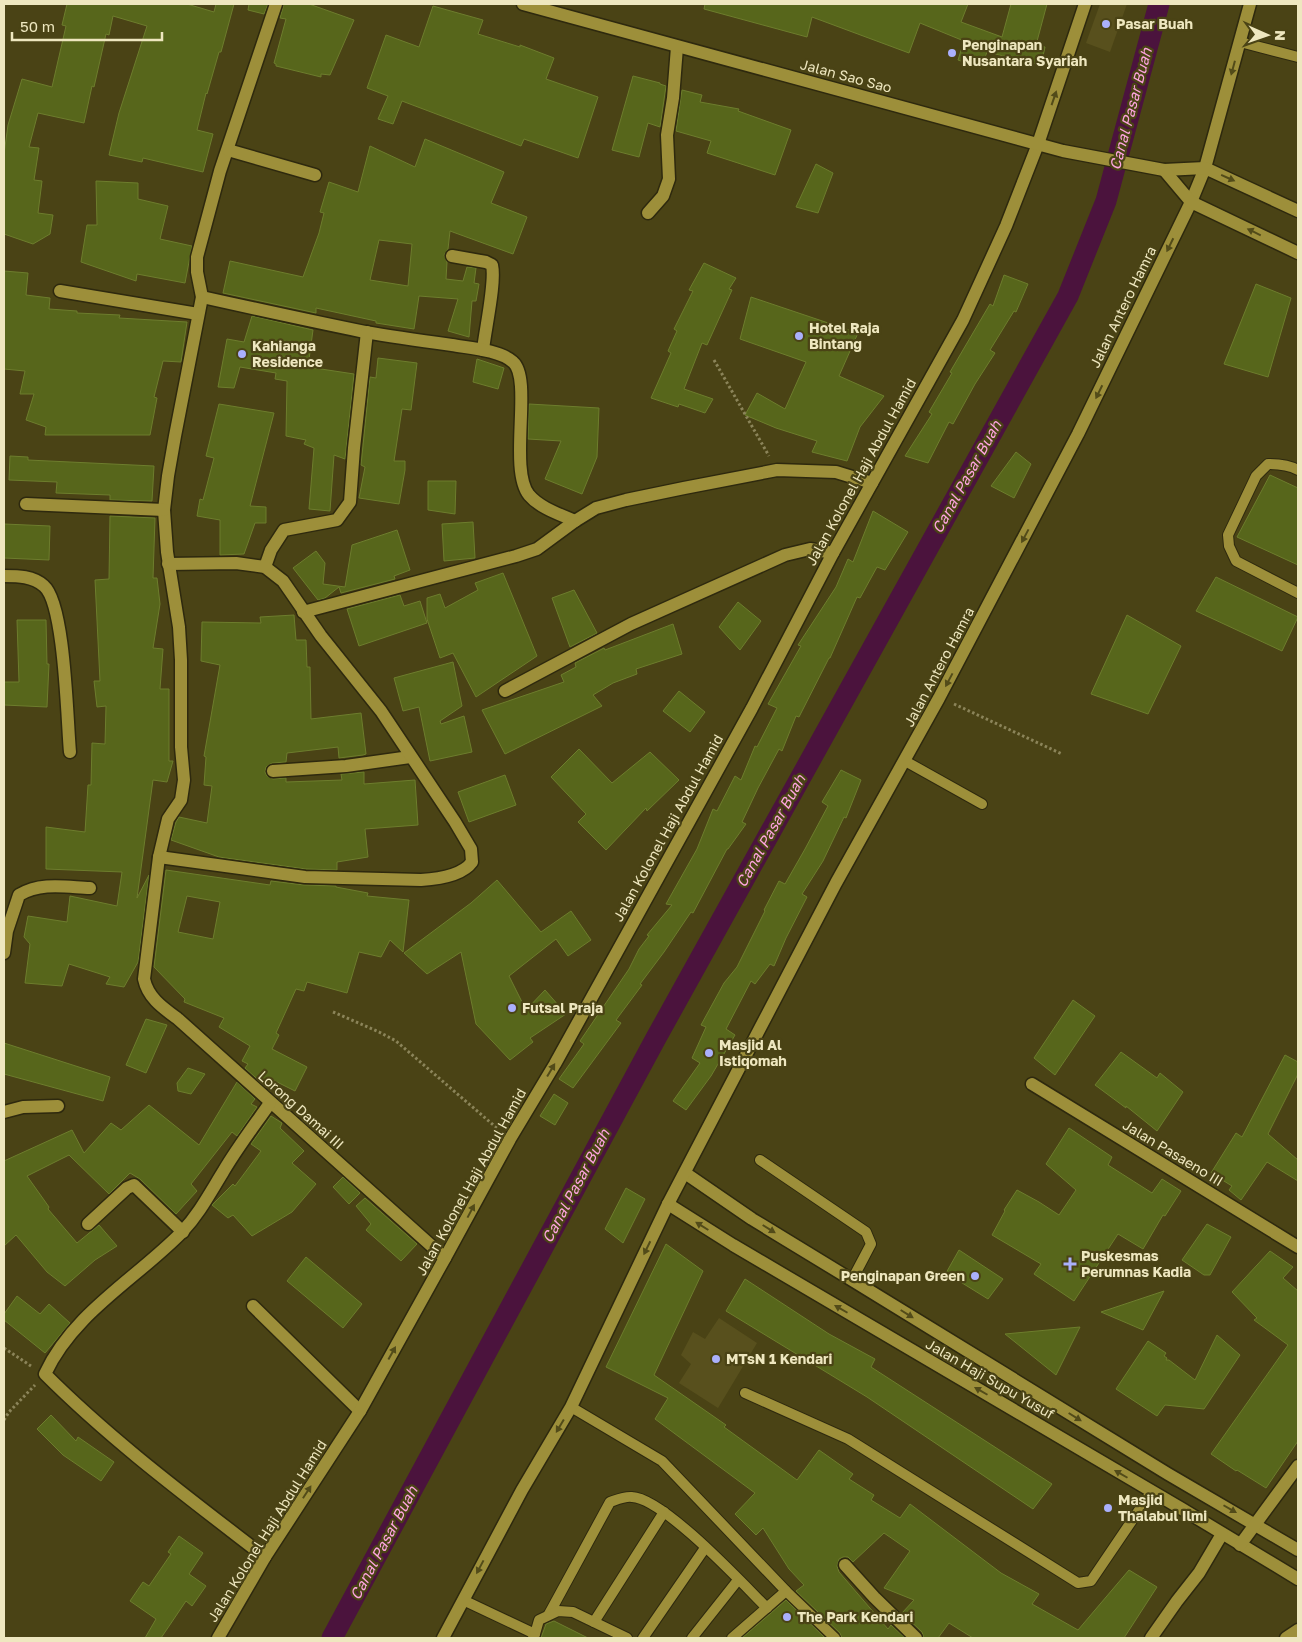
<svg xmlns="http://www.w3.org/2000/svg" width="1302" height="1642" viewBox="0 0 1302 1642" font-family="'Golos Text',sans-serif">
  <rect width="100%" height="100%" fill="#4a4315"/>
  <g fill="#58501d">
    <polygon points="1100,4 1127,4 1110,52 1086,43"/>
    <polygon points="719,1318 757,1343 718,1408 679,1383 691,1364 681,1355 693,1332 705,1339"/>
  </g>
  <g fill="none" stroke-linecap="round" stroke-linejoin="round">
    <polyline stroke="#4b133d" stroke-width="21" points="332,1638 656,1038 1068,296 1106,201 1159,4"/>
  </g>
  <g fill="#57661b" stroke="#6d7d2d" fill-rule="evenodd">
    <polygon points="67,4 187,4 214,12 216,4 234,4 221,52 219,52 207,94 206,93 197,130 213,134 203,172 143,158 142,162 109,155 119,113 147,26 113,16 109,35 106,34 94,87 92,86 84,123 38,113 29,147 39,148 34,180 42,181 38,213 53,215 50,234 33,244 4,234 4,154 8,125 22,79 52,87 66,26 62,25"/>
    <polygon points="249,4 268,4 264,14 248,10"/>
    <polygon points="284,4 309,4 354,20 330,75 321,74 321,77 276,66 276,64 274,63 286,19 280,18"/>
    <polygon points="705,4 968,4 961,22 1002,37 1011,4 1047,4 1036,45 1045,47 1041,65 987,52 981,68 958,60 964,41 920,23 909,53 812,17 807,37 704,9"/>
    <polygon points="433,6 483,20 478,34 520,47 520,45 554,58 546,79 598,97 578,158 524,139 521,146 402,101 393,124 378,119 388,96 367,88 386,35 419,47"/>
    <polygon points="633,76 660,83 660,84 666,86 660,127 648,123 639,157 612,150"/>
    <polygon points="682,90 702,95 700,102 739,109 738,111 791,130 775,175 707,153 711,141 676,131"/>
    <path d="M 425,139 L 504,172 L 491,203 L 527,217 L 513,254 L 450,231 L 448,249 L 444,255 L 447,262 L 446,279 L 463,281 L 467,267 L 476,268 L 474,283 L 479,284 L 476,301 L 472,301 L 469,337 L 448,331 L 458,299 L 419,296 L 414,329 L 376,323 L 376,321 L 316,308 L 316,313 L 223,293 L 230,261 L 303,277 L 319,233 L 324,213 L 320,212 L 329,182 L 358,192 L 370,146 L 415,167 ZM 379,240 L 412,244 L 408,286 L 370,280 Z"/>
    <polygon points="816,164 833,173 818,213 796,207"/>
    <polygon points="96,181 138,183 138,199 168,206 160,239 192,246 185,283 137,274 136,281 81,262 87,225 97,225"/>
    <polygon points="704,263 736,278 729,289 732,290 707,345 702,343 684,389 713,399 705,413 679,404 678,407 651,398 671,353 668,351 677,331 674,329 693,291 689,290"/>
    <polygon points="4,271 28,273 26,295 50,298 49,309 77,311 77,313 120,315 119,318 187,322 181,362 163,361 154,397 157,398 150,435 45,435 46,427 26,420 34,394 20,394 25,371 4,369"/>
    <polygon points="1004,275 1028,284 1016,312 1014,311 990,350 995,353 975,384 953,424 949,422 928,463 905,456 932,414 929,412 952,373 950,372 990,304 993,306"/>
    <polygon points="1256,284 1291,298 1268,377 1224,364"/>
    <polygon points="751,297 858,333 839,376 884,396 860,427 847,461 812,452 817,441 776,428 745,415 757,393 785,409 806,362 740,339"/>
    <polygon points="252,316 313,330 308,367 354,374 345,459 334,455 330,511 309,509 314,448 304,444 306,440 286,436 287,381 275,379 276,373 240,367 234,388 218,387 227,339 244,342"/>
    <polygon points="378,358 417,363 411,410 402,409 394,461 405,461 405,470 399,504 359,498 365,467 361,465 370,377 376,378"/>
    <polygon points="477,359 504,368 498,389 473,382"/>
    <polygon points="219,404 274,413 250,506 266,507 266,523 255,523 244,554 220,555 220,520 197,516 200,499 203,500 214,458 206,456"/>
    <polygon points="529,404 599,408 597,457 582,494 545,479 561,441 528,439"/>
    <polygon points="1016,452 1031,464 1014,498 991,486"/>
    <polygon points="10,456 28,457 28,460 154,466 152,501 110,500 110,495 56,493 57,482 9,480"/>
    <polygon points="1270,475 1298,488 1298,565 1237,537"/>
    <polygon points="428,481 456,481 455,514 428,510"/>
    <polygon points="873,511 908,532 885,570 877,567 860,598 857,597 830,658 829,658 799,717 796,716 782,751 779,749 758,788 742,822 746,824 728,849 727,849 693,913 691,912 664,952 640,984 642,985 616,1020 621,1023 573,1088 559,1079 584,1044 580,1041 629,969 639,949 649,936 647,935 672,905 666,904 697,849 713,809 717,811 735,776 741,780 755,746 757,747 777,708 768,704 801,646 798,645 836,587 848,559 853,562"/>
    <polygon points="110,516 155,518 153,578 157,578 160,604 153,648 163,649 160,689 169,689 169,761 173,761 167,782 153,780 137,898 149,875 138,962 124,987 106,984 110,977 69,964 62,986 25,983 30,944 24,937 28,916 67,922 70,896 117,906 122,872 46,869 46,827 85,832 88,785 91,785 92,743 105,744 106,706 97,707 94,681 100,681 95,580 109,579"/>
    <polygon points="473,522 475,558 444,561 442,524"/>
    <polygon points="4,524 50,526 49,560 4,558"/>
    <polygon points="397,530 410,570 394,576 395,579 341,593 339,587 325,598 318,600 293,568 316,551 325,563 323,584 345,587 352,545"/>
    <polygon points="503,573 537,656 476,697 453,653 440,658 427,619 427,598 440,594 445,608 478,590 475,583"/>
    <polygon points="1216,577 1298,617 1282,651 1196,611"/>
    <polygon points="574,590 597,633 570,647 552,598"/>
    <polygon points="400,595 404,606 420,601 427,623 359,646 347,609"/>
    <polygon points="738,602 761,621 740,650 719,627"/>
    <polygon points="294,615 296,640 306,640 307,667 310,667 311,719 361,713 366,754 363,755 339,758 338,747 287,753 286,762 272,763 266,767 265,772 267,776 273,779 286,778 286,782 342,780 341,774 364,772 364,784 415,780 418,825 365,829 368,857 337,862 337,870 306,869 219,857 171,840 176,822 179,817 207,823 212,786 204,785 206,757 204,756 220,665 201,661 202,622 261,623 260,617"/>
    <polygon points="1127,615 1181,646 1148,714 1091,694"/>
    <polygon points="17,620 46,620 47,664 49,664 47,707 4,705 4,682 19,682"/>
    <polygon points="673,624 682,654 636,669 637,674 613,683 593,695 602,706 505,754 482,710 564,682 561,675 576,667 575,663 604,648 605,650"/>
    <polygon points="453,662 462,706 440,721 441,724 464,716 472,752 430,761 419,707 403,711 394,678"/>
    <polygon points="679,691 705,712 690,732 663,711"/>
    <polygon points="579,749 612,783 650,752 679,780 647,811 646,808 606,850 578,822 586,814 551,777"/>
    <polygon points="841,770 861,780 846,818 844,817 823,861 802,894 807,897 786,938 774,966 770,964 755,984 751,981 726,1029 735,1035 711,1076 686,1110 673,1101 700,1063 692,1058 706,1027 701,1025 724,983 737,967 765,911 764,910 779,881 785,884 805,849 828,806 822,802"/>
    <polygon points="505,775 516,805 469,822 458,792"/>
    <path d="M 166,870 L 270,885 L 271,881 L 304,885 L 336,886 L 336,887 L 368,893 L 367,896 L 409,900 L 403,952 L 390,940 L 381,957 L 359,952 L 347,993 L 307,982 L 304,991 L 296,989 L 276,1033 L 279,1035 L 272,1049 L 307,1067 L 295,1091 L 269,1078 L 264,1085 L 245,1068 L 248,1064 L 242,1061 L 250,1046 L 219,1027 L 224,1018 L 184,1002 L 185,999 L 154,967 ZM 187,896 L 220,902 L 213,939 L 178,932 Z"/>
    <polygon points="497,880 541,932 571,911 591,940 568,956 556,939 509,976 526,1010 545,990 566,1014 530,1038 533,1042 510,1060 476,1024 461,952 427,974 404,953 471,903"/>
    <polygon points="1073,1000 1095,1016 1055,1075 1034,1058"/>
    <polygon points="146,1019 167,1025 146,1073 126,1065"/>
    <polygon points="4,1043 110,1077 103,1101 4,1074"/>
    <polygon points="1121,1052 1157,1078 1160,1073 1183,1092 1157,1131 1126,1106 1126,1108 1095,1085"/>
    <polygon points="1285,1055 1298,1062 1298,1074 1268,1134 1298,1160 1298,1181 1267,1162 1241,1200 1229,1190 1232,1186 1211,1173 1236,1133 1242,1137"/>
    <polygon points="188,1068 205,1074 191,1094 178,1091 177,1083"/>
    <polygon points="237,1082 255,1099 251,1104 257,1107 237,1136 232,1132 191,1184 197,1191 176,1214 140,1179 130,1173 109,1194 69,1155 27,1176 49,1207 48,1209 77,1243 99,1225 117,1246 95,1260 65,1286 47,1272 16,1235 4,1246 4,1161 72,1130 84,1153 111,1123 121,1130 149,1105 199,1145"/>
    <polygon points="554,1094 568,1103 555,1125 540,1116"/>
    <polygon points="271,1116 282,1123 280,1128 304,1151 292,1163 316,1184 292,1212 252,1236 233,1215 228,1218 212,1205 233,1184 235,1186 261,1151 251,1144"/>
    <polygon points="1069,1128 1112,1157 1108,1165 1152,1193 1162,1179 1181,1191 1165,1216 1163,1215 1143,1249 1118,1234 1074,1301 1034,1274 1041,1264 992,1235 1005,1211 1004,1210 1017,1190 1039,1202 1059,1215 1076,1190 1046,1164"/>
    <polygon points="343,1177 360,1193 349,1204 333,1187"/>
    <polygon points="626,1188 645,1199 623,1243 605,1229"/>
    <polygon points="365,1198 417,1244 401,1261 366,1230 371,1224 356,1206"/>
    <polygon points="1207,1224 1231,1237 1210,1275 1204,1275 1182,1260"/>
    <polygon points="666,1244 703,1271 654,1375 726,1425 724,1427 797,1480 819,1450 853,1474 849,1479 874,1495 871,1500 900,1518 910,1504 1001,1573 1039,1594 1032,1604 1078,1630 1129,1570 1157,1587 1124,1638 973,1638 949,1623 938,1638 924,1638 922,1632 902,1613 914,1600 884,1588 910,1551 884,1533 853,1562 848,1557 843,1557 839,1559 837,1566 839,1572 888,1629 891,1625 905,1638 842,1638 840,1633 796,1591 804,1585 789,1569 763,1528 756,1535 735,1514 755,1493 655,1419 668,1398 606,1367"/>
    <polygon points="959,1250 1003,1279 988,1299 946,1273"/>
    <polygon points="1270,1251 1293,1267 1283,1278 1298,1291 1298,1441 1266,1488 1237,1470 1236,1471 1211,1454 1288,1345 1254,1320 1257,1318 1232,1292"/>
    <polygon points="306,1257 362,1304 343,1328 287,1281"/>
    <polygon points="745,1279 829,1334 875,1359 871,1367 1052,1484 1033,1509 867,1397 726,1311"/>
    <polygon points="1164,1291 1143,1330 1101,1312"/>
    <polygon points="17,1296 40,1314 49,1304 70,1323 45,1353 4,1320 4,1314"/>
    <polygon points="1080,1327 1056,1375 1005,1334"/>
    <polygon points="1217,1335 1240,1355 1204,1409 1165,1405 1157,1416 1116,1389 1148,1341 1166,1353 1164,1356 1167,1358 1166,1360 1169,1360 1195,1380"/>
    <polygon points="51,1415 76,1441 78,1437 114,1462 101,1481 63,1455 37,1429"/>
    <polygon points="179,1536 203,1553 189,1574 206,1586 192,1606 186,1601 161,1638 145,1638 156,1619 130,1601 143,1582 149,1586 171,1554 168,1552"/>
    <polygon points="786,1600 825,1638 742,1638 771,1613"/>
    <polygon points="554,1621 588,1638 541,1638 546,1624"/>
  </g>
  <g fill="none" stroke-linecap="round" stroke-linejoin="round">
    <defs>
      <g id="lane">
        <polyline points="1240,42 1298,57"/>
        <path d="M 1298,470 C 1289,465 1279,464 1268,464 L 1256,476 L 1228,535 L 1229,546 L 1236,561 L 1298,593"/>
        <polyline points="905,761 982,804"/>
        <polyline points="760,1160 866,1232 871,1244 852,1280"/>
        <polyline points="745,1393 848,1439 1078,1583 1091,1581 1152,1491"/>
        <polyline points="571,1407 662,1461 786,1591 835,1638"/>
        <polyline points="463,1600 535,1634 533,1638"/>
        <path d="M 549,1614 L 610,1502 C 616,1500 625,1496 632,1497 C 663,1498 742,1583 767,1608"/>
        <polyline points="594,1622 664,1512"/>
        <polyline points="535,1634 539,1620 558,1611 573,1612 627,1638"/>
        <polyline points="643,1638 705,1548"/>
        <polyline points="692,1638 738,1580"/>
        <polyline points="732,1638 786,1591"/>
      </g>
      <g id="street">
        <path d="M 276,4 L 220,171 L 197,257 L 197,272 L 202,297 L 175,436 L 168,476 L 164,510 L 167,552 L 179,627 L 181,660 L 181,747 L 184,780 L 181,800 L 168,819 L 159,857 L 144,979 C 148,998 163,1008 178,1019 L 445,1258"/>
        <polyline points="228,150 315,175"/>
        <polyline points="648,213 663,196 669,179 667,135 673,98 677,47"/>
        <path d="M 452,256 L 486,262 L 492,265 C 496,282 485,330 483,350"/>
        <polyline points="60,291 198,314"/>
        <path d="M 202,297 C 256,309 311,321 365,332 C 394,337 423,341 452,345 C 469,348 500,350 513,362 C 533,379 508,469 529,495 C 540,508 559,514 575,521"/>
        <polyline points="26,504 164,510"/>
        <polyline points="265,567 271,550 284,530 337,520 350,502 354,448 367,332"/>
        <path d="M 4,576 C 18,576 33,576 44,586 C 65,604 67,721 70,752"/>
        <polyline points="303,612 516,556 537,549 575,521 596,508 626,500 684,488 777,470 836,472 872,483"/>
        <polyline points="505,691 631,624 785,555 810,549 833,553"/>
        <polyline points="273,771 346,766 410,757"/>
        <path d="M 159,857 L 305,877 L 421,880 C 437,879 462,876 472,862 L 471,849 L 455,822 L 381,711 L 321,636 L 283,581 L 265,567 L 236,563 L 168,564"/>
        <path d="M 4,953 L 7,931 L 19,895 C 41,882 65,887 90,888"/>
        <polyline points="1032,1084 1298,1247"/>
        <polyline points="4,1112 23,1107 58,1106"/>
        <polyline points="685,1173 752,1219 852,1280 1168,1474 1298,1550"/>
        <polyline points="668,1204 733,1245 1182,1509 1298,1579"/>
        <polyline points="88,1224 127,1188 134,1185 183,1232"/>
        <polyline points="253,1306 360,1411"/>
        <polyline points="1240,1545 1298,1466"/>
        <path d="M 265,1557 C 190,1499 113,1442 45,1374 C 73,1313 136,1279 182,1232 C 199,1214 210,1193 223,1172 C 237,1148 254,1126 270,1103"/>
        <polyline points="845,1565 874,1597 916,1638"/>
        <polyline points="218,1638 265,1557 360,1411 445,1258 510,1139 555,1064 752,708 833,553 963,320 1006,226 1038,144 1085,4"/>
        <polyline points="443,1638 522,1490 571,1407 668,1204 836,883 939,698 1078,434 1191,202 1205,168 1250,4"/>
        <polyline points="1151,1638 1177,1601 1199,1573 1222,1534"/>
        <polyline points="1286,1638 1298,1630"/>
      </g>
      <g id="secondary">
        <polyline points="523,4 1063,151 1164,170 1205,168 1298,211"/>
        <polyline points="1164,170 1191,202 1298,253"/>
      </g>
    </defs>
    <use href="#lane" stroke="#2e290e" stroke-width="12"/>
    <use href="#street" stroke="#2e290e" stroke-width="15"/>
    <use href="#secondary" stroke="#2e290e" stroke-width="15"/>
    <g stroke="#8b8459" stroke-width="3" stroke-dasharray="2.5 2.5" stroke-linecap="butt">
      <polyline points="714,360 769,456"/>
      <polyline points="954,704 1062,754"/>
      <polyline points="333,1012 379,1032 396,1041 498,1129"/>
      <polyline points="4,1348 31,1366"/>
      <polyline points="4,1420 9,1412 35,1385"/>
    </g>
    <use href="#lane" stroke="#9d8f3a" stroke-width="10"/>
    <use href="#street" stroke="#9d8f3a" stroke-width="12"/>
    <use href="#secondary" stroke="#9d8f3a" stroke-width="12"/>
  </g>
  <defs><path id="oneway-solid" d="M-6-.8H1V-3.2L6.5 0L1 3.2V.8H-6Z" transform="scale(1.25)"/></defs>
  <g fill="#524b19">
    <use href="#oneway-solid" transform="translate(1233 68) rotate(105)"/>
    <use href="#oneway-solid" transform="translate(1054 98) rotate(-71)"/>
    <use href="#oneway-solid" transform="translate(1228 178) rotate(24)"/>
    <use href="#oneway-solid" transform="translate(1254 232) rotate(-154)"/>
    <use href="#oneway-solid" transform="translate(1170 245) rotate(116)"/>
    <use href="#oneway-solid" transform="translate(1099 392) rotate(116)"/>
    <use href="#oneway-solid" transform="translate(1025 536) rotate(118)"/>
    <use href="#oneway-solid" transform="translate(949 680) rotate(118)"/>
    <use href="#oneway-solid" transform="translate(551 1070) rotate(-59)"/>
    <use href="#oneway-solid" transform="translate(471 1211) rotate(-62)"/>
    <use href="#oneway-solid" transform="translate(702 1226) rotate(-148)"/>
    <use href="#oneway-solid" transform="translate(769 1229) rotate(32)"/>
    <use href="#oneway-solid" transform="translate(647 1248) rotate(116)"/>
    <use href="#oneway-solid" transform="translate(841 1309) rotate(-150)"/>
    <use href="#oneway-solid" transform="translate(907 1314) rotate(32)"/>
    <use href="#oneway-solid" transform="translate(392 1353) rotate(-61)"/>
    <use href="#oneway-solid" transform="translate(981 1391) rotate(-150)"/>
    <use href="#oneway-solid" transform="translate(1075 1417) rotate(32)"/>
    <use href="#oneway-solid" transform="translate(560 1426) rotate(121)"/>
    <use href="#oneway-solid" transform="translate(1121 1474) rotate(-150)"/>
    <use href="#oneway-solid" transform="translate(307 1492) rotate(-57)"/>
    <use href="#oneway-solid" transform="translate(1230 1509) rotate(30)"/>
    <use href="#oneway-solid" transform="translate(480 1567) rotate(118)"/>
  </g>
  <g fill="#aab0fc" stroke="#4a4315" stroke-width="2">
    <circle cx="1106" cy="24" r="5"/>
    <circle cx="952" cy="53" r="5"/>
    <circle cx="799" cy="336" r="5"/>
    <circle cx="242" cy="354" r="5"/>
    <circle cx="512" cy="1008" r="5"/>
    <circle cx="709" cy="1053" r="5"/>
    <path d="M1067.5 1256.5h5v5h5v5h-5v5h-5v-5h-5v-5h5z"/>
    <circle cx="975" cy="1276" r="5"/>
    <circle cx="716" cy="1359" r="5"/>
    <circle cx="1108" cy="1508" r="5"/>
    <circle cx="787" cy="1617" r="5"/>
  </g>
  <g text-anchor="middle" stroke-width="4.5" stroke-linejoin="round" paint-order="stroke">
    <g font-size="14" font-weight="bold" fill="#eee7bf" stroke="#4a4315" text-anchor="start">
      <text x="1116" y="29">Pasar Buah</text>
      <text x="962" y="50">Penginapan<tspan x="962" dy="16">Nusantara Syariah</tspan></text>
      <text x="809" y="333">Hotel Raja<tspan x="809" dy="16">Bintang</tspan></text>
      <text x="252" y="351">Kahianga<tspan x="252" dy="16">Residence</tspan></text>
      <text x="522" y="1013">Futsal Praja</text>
      <text x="719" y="1050">Masjid Al<tspan x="719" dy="16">Istiqomah</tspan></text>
      <text x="1081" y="1261">Puskesmas<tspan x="1081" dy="16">Perumnas Kadia</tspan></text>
      <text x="965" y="1281" text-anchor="end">Penginapan Green</text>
      <text x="726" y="1364">MTsN 1 Kendari</text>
      <text x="1118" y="1505">Masjid<tspan x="1118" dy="16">Thalabul Ilmi</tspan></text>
      <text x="797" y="1622">The Park Kendari</text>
    </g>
    <g font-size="14" fill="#eee7bf" stroke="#4a4315">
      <text transform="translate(846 76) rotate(15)" y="5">Jalan Sao Sao</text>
      <text transform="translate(1123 307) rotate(-64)" y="5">Jalan Antero Hamra</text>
      <text transform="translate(861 472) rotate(-61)" y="5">Jalan Kolonel Haji Abdul Hamid</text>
      <text transform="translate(939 667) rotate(-62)" y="5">Jalan Antero Hamra</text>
      <text transform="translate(668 828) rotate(-61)" y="5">Jalan Kolonel Haji Abdul Hamid</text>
      <text transform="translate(301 1110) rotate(42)" y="5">Lorong Damai III</text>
      <text transform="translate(1173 1153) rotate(31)" y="5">Jalan Pasaeno III</text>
      <text transform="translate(471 1182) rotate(-61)" y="5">Jalan Kolonel Haji Abdul Hamid</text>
      <text transform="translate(990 1379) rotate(30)" y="5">Jalan Haji Supu Yusuf</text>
      <text transform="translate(267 1531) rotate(-58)" y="5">Jalan Kolonel Haji Abdul Hamid</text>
    </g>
    <g font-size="15" font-style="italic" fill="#fea4e0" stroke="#4a4315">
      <text transform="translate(1131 109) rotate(-75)" y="5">Canal Pasar Buah</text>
      <text transform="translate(967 477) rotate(-61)" y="5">Canal Pasar Buah</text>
      <text transform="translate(771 831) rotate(-61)" y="5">Canal Pasar Buah</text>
      <text transform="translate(576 1186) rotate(-62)" y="5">Canal Pasar Buah</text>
      <text transform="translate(384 1543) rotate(-62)" y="5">Canal Pasar Buah</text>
    </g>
  </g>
  <rect width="1302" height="1642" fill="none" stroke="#eee7bf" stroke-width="10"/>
  <g transform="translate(1267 35) rotate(92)" stroke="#4a4315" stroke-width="4" paint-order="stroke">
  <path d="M0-4L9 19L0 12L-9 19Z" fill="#eee7bf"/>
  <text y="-8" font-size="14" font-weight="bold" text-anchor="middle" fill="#eee7bf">N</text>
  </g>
  <path d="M12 32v8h150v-8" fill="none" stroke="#eee7bf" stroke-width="2.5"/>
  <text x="20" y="32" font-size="15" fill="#eee7bf" stroke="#4a4315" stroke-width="4" paint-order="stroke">50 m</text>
</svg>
